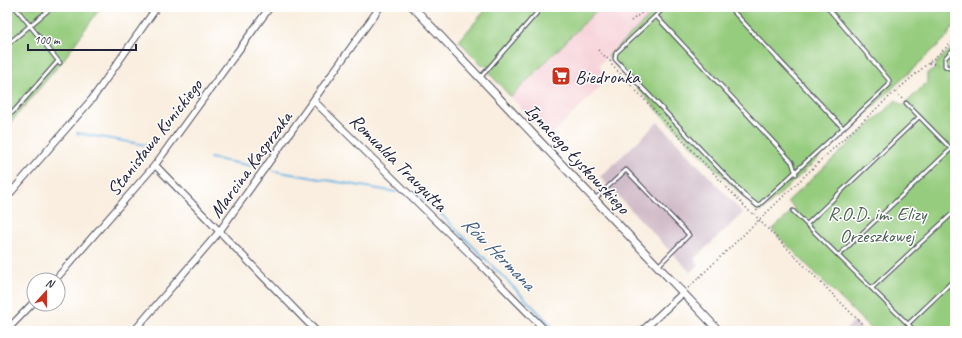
<svg xmlns="http://www.w3.org/2000/svg" width="962" height="338" viewBox="0 0 962 338" font-family="Caveat,sans-serif">
  <rect width="100%" height="100%" fill="#fff"/>
  <filter id="ink" filterUnits="userSpaceOnUse"><feTurbulence type="fractalNoise" baseFrequency=".025" numOctaves="2"/><feDisplacementMap in="SourceGraphic" scale="8" xChannelSelector="R" yChannelSelector="G"/><feConvolveMatrix kernelMatrix="1 2 1 2 8 2 1 2 1" color-interpolation-filters="sRGB"/></filter>
  <filter id="wash" filterUnits="userSpaceOnUse"><feTurbulence type="fractalNoise" baseFrequency=".012" numOctaves="4" result="noise"/><feDisplacementMap in="SourceGraphic" scale="16" xChannelSelector="R" yChannelSelector="G"/><feGaussianBlur stdDeviation="0.9" result="paint"/><feColorMatrix in="noise" values="0 0 0 0 0 0 0 0 0 0 0 0 0 0 0 0 0 1.4 0 .05"/><feComposite in="paint" operator="in"/></filter>
  <g filter="url(#wash)">
    <rect width="100%" height="100%" fill="#f9eedf"/>
    <polygon fill="#f6cfd6" points="600,7 630,7 655,12 599,65 602,72 600,87 548,138 511,97"/>
    <g fill="#d1bdc9">
      <polygon points="658,122 743,213 694,259 699,265 690,272 600,177"/>
      <polygon points="854,321 864,331 844,331"/>
    </g>
    <g fill="#96cc7e" stroke="#5c775c">
      <polygon points="7,7 101,7 64,59 7,127"/>
      <path d="M 488,7 L 600,7 L 511,97 L 490,74 L 491,71 C 488,67 486,65 481,64 L 459,41 Z"/>
      <polygon points="630,7 955,7 955,27 952,27 947,37 761,212 754,208 663,116 608,56 654,12"/>
      <polygon points="955,45 955,331 873,331 772,230 795,209 788,201 896,100 903,106 927,82 927,73 934,70 937,62"/>
    </g>
    <g fill="none" stroke-linecap="round" stroke-linejoin="round">
      <g stroke="#6db5e5" stroke-width="2">
        <polyline points="7,120 8,121"/>
        <polyline points="77,133 146,145"/>
        <polyline points="210,158 257,167"/>
        <polyline points="274,171 396,192"/>
        <polyline points="419,196 431,204 557,331"/>
      </g>
    </g>
  </g>
  <g filter="url(#ink)">
    <g fill="none" stroke-linecap="round" stroke-linejoin="round">
      <defs>
        <g id="service">
          <polyline points="15,7 60,63"/>
          <polyline points="665,7 616,53 615,59 744,195 758,206 843,128 729,7"/>
          <polyline points="827,7 889,80 889,85 843,128"/>
          <polyline points="656,16 792,162 796,174"/>
          <polyline points="7,45 52,7"/>
          <polyline points="955,48 945,58 945,66 955,71"/>
          <polyline points="480,78 542,7"/>
          <polyline points="906,103 955,153"/>
          <polyline points="7,113 12,113 15,110 58,61"/>
          <polyline points="595,199 626,170 689,235 658,266"/>
          <polyline points="793,211 915,331"/>
          <polyline points="807,224 919,117"/>
          <polyline points="839,255 951,149"/>
          <polyline points="872,288 955,211"/>
          <polyline points="908,324 955,279"/>
        </g>
        <g id="minor">
          <polyline points="314,101 468,252 546,331"/>
          <polyline points="155,165 316,331"/>
          <polyline points="7,197 92,99 157,7"/>
          <polyline points="55,280 155,165 270,7"/>
          <polyline points="7,330 34,302"/>
          <polyline points="134,331 219,232 380,7"/>
          <polyline points="642,331 683,293"/>
        </g>
        <polyline id="tertiary" points="413,7 719,331"/>
      </defs>
      <use href="#service" stroke="#424154" stroke-width="5"/>
      <use href="#minor" stroke="#424154" stroke-width="8"/>
      <use href="#tertiary" stroke="#424154" stroke-width="9"/>
      <g stroke="#424154" stroke-width="1.5" stroke-dasharray="1 3" stroke-linecap="butt">
        <polyline points="631,21 649,7"/>
        <polyline points="598,50 611,62"/>
        <polyline points="611,61 611,64 750,212 755,215"/>
        <polyline points="929,63 939,65"/>
        <polyline points="896,92 903,100"/>
        <polyline points="757,210 755,215 759,220 869,331"/>
        <polyline points="688,288 838,144 888,98 955,40"/>
      </g>
      <use href="#service" stroke="#fff" stroke-width="3"/>
      <use href="#minor" stroke="#fff" stroke-width="6"/>
      <use href="#tertiary" stroke="#fff" stroke-width="7"/>
    </g>
  </g>
  <defs>
    <symbol id="supermarket-square" viewBox="-11 -11 22 22"><rect x="-9" y="-9" width="18" height="18" rx="4" fill="#c8321e" stroke="#fff"/><path d="M-6-5.5h2.5l.6 2H6L4.5 2H-2.5L-4.4-4H-6ZM-1.5 3.2a1.3 1.3 0 1 0 .1 0ZM3 3.2a1.3 1.3 0 1 0 .1 0Z" fill="#fff"/></symbol>
  </defs>
  <g fill-rule="evenodd">
    <use href="#supermarket-square" x="550" y="65" width="22" height="22"/>
  </g>
  <g text-anchor="middle" stroke-width="3" stroke-linejoin="round" paint-order="stroke">
    <g font-size="19" fill="#22223b" stroke="#fff" text-anchor="start">
      <text x="575" y="83">Biedronka</text>
    </g>
    <g font-size="19" fill="#22223b" stroke="#fff">
      <text transform="translate(154 137) rotate(-52)" y="7">Stanisława Kunickiego</text>
      <text transform="translate(578 158) rotate(47)" y="7">Ignacego Łyskowskiego</text>
      <text transform="translate(399 162) rotate(45)" y="7">Romualda Traugutta</text>
      <text transform="translate(250 164) rotate(-54)" y="7">Marcina Kasprzaka</text>
    </g>
    <g font-size="19" fill="#4b5e52" stroke="#fff">
      <text x="877" y="220">R.O.D. im. Elizy<tspan x="877" dy="22">Orzeszkowej</tspan></text>
    </g>
    <g font-size="20" font-style="italic" fill="#405d7f" stroke="#fff">
      <text transform="translate(499 253) rotate(45)" y="7">Rów Hermana</text>
    </g>
  </g>
  <rect width="962" height="338" fill="none" stroke="#fff" stroke-width="24"/>
  <g transform="translate(46 292) rotate(21)"><circle r="19" fill="#ffffff" stroke="#a7a7b1"/>
  <path d="M0-3L7 15L0 10L-7 15Z" fill="#c8321e"/>
  <text y="-6" font-size="11" font-weight="bold" text-anchor="middle" fill="#22223b">N</text>
  </g>
  <path d="M28 44v6h108v-6" fill="none" stroke="#22223b" stroke-width="2"/>
  <text x="34" y="44" font-size="12" fill="#22223b" stroke="#ffffff" stroke-width="3" paint-order="stroke">100 m</text>
</svg>
